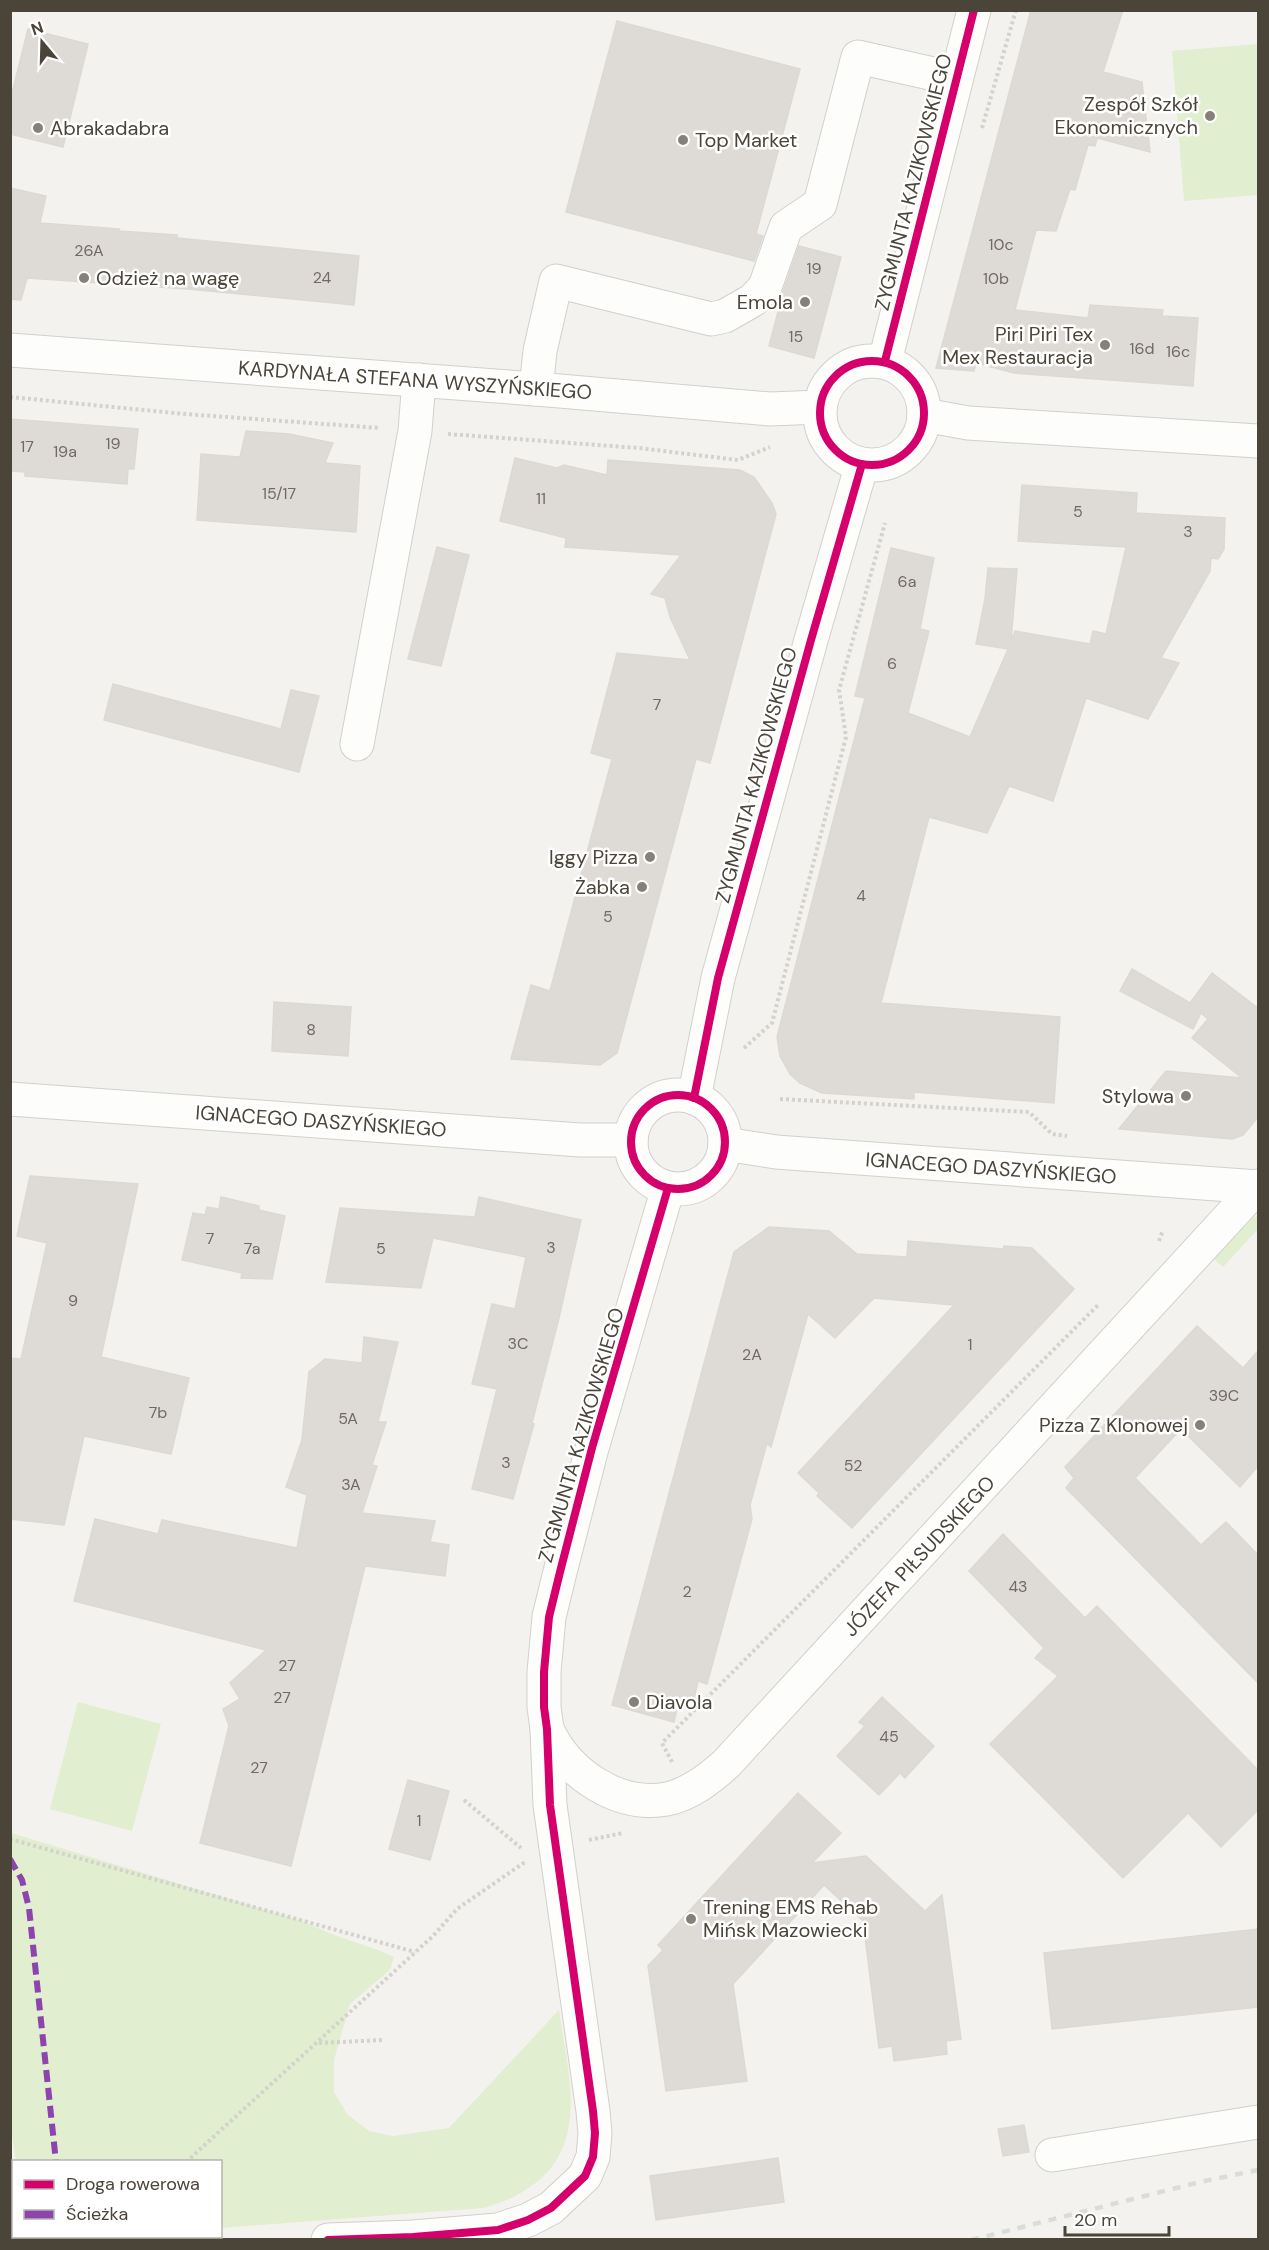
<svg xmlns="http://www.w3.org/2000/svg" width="1269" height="2250" viewBox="0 0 1269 2250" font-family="'DM Sans',sans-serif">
  <rect width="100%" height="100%" fill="#f4f2ee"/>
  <g fill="#e1eecf">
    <polygon points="1258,44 1258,195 1184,201 1172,51"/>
    <polygon points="1258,1215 1258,1229 1223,1267 1214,1259 1253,1218"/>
    <polygon points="78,1702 161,1724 132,1831 50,1809"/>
    <path d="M 11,1833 L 299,1920 L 334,1935 L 378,1950 L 394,1957 L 390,1970 L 350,2004 L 334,2060 L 334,2092 L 347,2114 L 369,2131 L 393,2136 L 449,2128 L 559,2010 C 569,2081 594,2158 513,2197 C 504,2202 493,2205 483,2208 L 221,2228 L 220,2162 L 16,2161 L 10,2122 Z"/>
  </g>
  <g fill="#dedbd6" stroke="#dcd9d4" stroke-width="1.5">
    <polygon points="1031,10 1123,10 1103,72 1142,82 1150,152 1097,138 1095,146 1088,145 1075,190 1070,189 1056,231 1036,230 1015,310 1088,318 1090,305 1163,310 1162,316 1198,318 1193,386 1014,373 976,363 974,371 936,368"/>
    <polygon points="617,21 800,69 756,234 763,236 754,261 566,212"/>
    <polygon points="28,29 88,44 63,147 10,134 10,101"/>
    <polygon points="10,188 46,196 40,223 119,229 119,231 177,235 177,238 359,256 354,305 188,289 27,278 21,300 10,299"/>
    <polygon points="799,246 841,257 814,358 769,346 784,289"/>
    <polygon points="10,419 138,429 134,469 128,469 127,484 25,476 25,472 10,471"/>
    <polygon points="246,431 289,434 333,443 325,463 360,466 356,532 197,520 201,454 240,457"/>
    <polygon points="515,458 557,468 564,465 607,475 608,460 740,470 754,477 772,503 776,514 710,763 696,759 617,1053 600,1065 511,1059 531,985 550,991 612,759 591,753 617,653 690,660 670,617 665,598 651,594 681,555 565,547 566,538 500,521"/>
    <polygon points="1022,485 1137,493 1136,513 1225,518 1224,549 1218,559 1211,558 1210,571 1161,658 1179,663 1148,719 1086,698 1053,801 1009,786 987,833 929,817 881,1003 1060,1017 1054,1103 914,1092 914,1099 822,1093 800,1083 790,1074 780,1056 777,1037 865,698 855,696 891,548 934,558 920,629 929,631 908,713 970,737 1008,649 976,644 985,599 988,568 1017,569 1011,641 1015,631 1090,644 1093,631 1106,634 1126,547 1018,541"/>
    <polygon points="437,547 469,555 441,666 408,659"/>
    <polygon points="113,684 281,729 291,690 319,696 299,772 104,720"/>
    <polygon points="1132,969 1190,1003 1212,973 1258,1008 1258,1117 1243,1135 1232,1139 1119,1129 1166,1071 1242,1078 1192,1038 1208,1019 1201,1013 1193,1029 1120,991"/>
    <polygon points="274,1002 351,1007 348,1056 272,1051"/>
    <polygon points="30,1176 138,1184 101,1357 189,1378 171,1454 84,1436 64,1525 10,1519 10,1358 21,1359 47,1243 17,1236"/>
    <polygon points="221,1197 259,1206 259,1210 285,1216 272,1279 241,1278 242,1273 182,1260 193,1213 205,1215 207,1207 219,1209"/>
    <polygon points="479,1197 581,1220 559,1318 532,1423 534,1424 513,1499 472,1489 497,1389 472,1384 492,1304 515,1309 526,1257 433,1238 421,1288 326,1282 340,1208 475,1217"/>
    <polygon points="769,1227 829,1231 857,1254 907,1257 908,1241 1003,1249 1004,1246 1032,1248 1074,1289 852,1528 817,1496 819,1493 798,1473 954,1305 874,1298 835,1338 808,1314 771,1447 767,1443 750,1505 752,1519 707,1684 698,1681 694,1699 680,1696 674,1722 612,1705 734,1252"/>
    <polygon points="1197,1326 1243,1368 1258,1351 1258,1466 1240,1487 1181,1429 1135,1478 1201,1545 1226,1522 1258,1555 1258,1683 1066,1488 1074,1478 1065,1467"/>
    <polygon points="364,1337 398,1342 378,1422 386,1422 372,1465 377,1466 362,1513 435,1521 430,1542 449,1545 445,1576 365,1566 291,1866 200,1843 229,1726 223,1709 240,1699 230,1683 266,1650 74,1601 95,1519 158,1534 162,1520 297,1548 307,1495 286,1487 302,1440 309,1372 325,1359 362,1363"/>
    <polygon points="1003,1534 1085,1618 1097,1606 1258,1770 1258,1810 1221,1847 1188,1813 1123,1878 990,1744 1058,1676 1035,1658 1044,1648 969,1571"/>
    <polygon points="882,1697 934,1746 905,1778 900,1773 879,1795 837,1756 865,1726 859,1722"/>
    <polygon points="408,1780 449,1791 430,1860 389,1849"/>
    <polygon points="798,1793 841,1833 812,1863 866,1856 925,1911 942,1895 961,2039 946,2041 947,2054 894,2061 892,2046 879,2048 863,1921 824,1885 733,1984 747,2081 666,2091 648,1966 663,1950 658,1945"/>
    <polygon points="1258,1929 1258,2007 1052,2029 1044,1953"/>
    <polygon points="1024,2125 1029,2152 1003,2156 998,2129"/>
    <polygon points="778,2158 784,2202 656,2220 650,2176"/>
  </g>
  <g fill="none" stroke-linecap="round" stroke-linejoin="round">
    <defs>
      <g id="minor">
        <polyline points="10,350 536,389 770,409 820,407"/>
        <circle cx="872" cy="413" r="52"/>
        <polyline points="885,361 974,10"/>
        <polyline points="536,389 540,351 556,281 711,319 725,316 753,300 765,287 786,227 820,204 858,57 956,79"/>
        <polyline points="924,415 968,423 1258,441"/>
        <polyline points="357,744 415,431 419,380"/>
        <circle cx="678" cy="1142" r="47"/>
        <polyline points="694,1098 718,978 811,640 862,464"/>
        <polyline points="10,1099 580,1140 631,1140"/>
        <polyline points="725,1144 776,1152 1258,1187"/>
        <path d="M 547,1729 C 567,1773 617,1808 667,1799 C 690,1794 709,1779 726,1764 L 1258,1186"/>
        <polyline points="1052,2155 1258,2122"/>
        <polyline points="10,2218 14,2222"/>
        <polyline points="57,2240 176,2240"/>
        <polyline points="328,2240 413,2237 498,2230 528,2220 551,2208 585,2176 593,2157 595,2133 593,2111 550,1805 547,1729 544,1707 544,1672 549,1617 560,1572 592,1448 668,1188"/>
      </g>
    </defs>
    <use href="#minor" stroke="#d2d0cb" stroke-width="35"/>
    <g stroke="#d3d2cc" stroke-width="4" stroke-dasharray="3 3" stroke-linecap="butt">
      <polyline points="982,128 1016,10"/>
      <polyline points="10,397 185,414 380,428"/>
      <polyline points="448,434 639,448 738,460 770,447"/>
      <polyline points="744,1048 772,1023 846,737 839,690 885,523"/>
      <polyline points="780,1099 1029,1112 1052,1134 1067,1136"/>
      <polyline points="1159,1241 1163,1230"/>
      <polyline points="672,1762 662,1743 1098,1305"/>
      <polyline points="464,1800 521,1848"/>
      <polyline points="10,1839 415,1952"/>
      <polyline points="589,1840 623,1833"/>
      <polyline points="319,2043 384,2040"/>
      <polyline points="186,2162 433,1936 457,1909 525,1862"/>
    </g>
    <use href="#minor" stroke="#fdfdfc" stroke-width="33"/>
    <polyline stroke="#dbdbda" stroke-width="4.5" stroke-dasharray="8 8" stroke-linecap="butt" points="971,2240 1200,2182 1258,2170"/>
    <polyline stroke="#8e44ad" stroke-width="6" stroke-dasharray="12 6" stroke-linecap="butt" points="10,1859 22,1880 29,1908 56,2162"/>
    <defs>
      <g id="cycleway">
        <circle cx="872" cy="413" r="52"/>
        <polyline points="885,361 974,10"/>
        <circle cx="678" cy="1142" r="47"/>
        <polyline points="694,1098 718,978 811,640 862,464"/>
        <polyline points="73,2240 176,2240"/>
        <polyline points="328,2240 413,2237 498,2230 528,2220 551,2208 585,2176 593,2157 595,2133 593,2111 550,1805 547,1729 544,1707 544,1672 549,1617 560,1572 592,1448 668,1188"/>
      </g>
    </defs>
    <use href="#cycleway" stroke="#fff" stroke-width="11"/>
    <use href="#cycleway" stroke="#d6006c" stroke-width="8"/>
  </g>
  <g fill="#868178" stroke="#fff" stroke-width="2">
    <circle cx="1210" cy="116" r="6"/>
    <circle cx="38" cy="128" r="6"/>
    <circle cx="683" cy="140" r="6"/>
    <circle cx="84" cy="278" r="6"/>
    <circle cx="805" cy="302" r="6"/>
    <circle cx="1105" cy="345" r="6"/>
    <circle cx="650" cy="857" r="6"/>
    <circle cx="642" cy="887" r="6"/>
    <circle cx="1186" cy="1096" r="6"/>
    <circle cx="1200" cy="1425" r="6"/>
    <circle cx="634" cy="1702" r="6"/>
    <circle cx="691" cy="1919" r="6"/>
  </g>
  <g text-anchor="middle" stroke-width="5" stroke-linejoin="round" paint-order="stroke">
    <g font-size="16" fill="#706a61">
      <text x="1001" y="250">10c</text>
      <text x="89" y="256">26A</text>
      <text x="814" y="274">19</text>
      <text x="322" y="283">24</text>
      <text x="996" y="284">10b</text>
      <text x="796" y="342">15</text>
      <text x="1142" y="354">16d</text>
      <text x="1178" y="357">16c</text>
      <text x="113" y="449">19</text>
      <text x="27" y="452">17</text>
      <text x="65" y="457">19a</text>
      <text x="279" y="499">15/17</text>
      <text x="541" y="504">11</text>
      <text x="1078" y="517">5</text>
      <text x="1188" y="537">3</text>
      <text x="907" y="587">6a</text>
      <text x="892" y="669">6</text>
      <text x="657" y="710">7</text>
      <text x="861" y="901">4</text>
      <text x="608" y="922">5</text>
      <text x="311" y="1035">8</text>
      <text x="210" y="1244">7</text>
      <text x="551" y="1253">3</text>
      <text x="252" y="1254">7a</text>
      <text x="381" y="1254">5</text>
      <text x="73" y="1306">9</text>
      <text x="518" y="1349">3C</text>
      <text x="970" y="1350">1</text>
      <text x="752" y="1360">2A</text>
      <text x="1224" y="1401">39C</text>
      <text x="158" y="1418">7b</text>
      <text x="348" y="1424">5A</text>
      <text x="506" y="1468">3</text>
      <text x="853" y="1471">52</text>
      <text x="351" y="1490">3A</text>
      <text x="1018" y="1592">43</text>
      <text x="687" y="1597">2</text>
      <text x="287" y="1671">27</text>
      <text x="282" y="1703">27</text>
      <text x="889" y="1742">45</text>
      <text x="259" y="1773">27</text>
      <text x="419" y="1826">1</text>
    </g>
    <g font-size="20" fill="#4b4439" stroke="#fff" text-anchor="end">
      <text x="1198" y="111">Zespół Szkół<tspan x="1198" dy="23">Ekonomicznych</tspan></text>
      <text x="50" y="135" text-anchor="start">Abrakadabra</text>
      <text x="695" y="147" text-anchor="start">Top Market</text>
      <text x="96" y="285" text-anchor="start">Odzież na wagę</text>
      <text x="793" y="309">Emola</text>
      <text x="1093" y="341">Piri Piri Tex<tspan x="1093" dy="23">Mex Restauracja</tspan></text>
      <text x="638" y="864">Iggy Pizza</text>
      <text x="630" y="894">Żabka</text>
      <text x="1174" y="1103">Stylowa</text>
      <text x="1188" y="1432">Pizza Z Klonowej</text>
      <text x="646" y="1709" text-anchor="start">Diavola</text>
      <text x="703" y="1914" text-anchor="start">Trening EMS Rehab<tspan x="703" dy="23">Mińsk Mazowiecki</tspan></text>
    </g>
    <g font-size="20" fill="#4b4439" stroke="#fff">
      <text transform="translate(913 182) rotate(-76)" y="7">ZYGMUNTA KAZIKOWSKIEGO</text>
      <text transform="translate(415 380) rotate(4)" y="7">KARDYNAŁA STEFANA WYSZYŃSKIEGO</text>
      <text transform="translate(756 775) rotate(-75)" y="7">ZYGMUNTA KAZIKOWSKIEGO</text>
      <text transform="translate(321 1121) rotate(4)" y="7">IGNACEGO DASZYŃSKIEGO</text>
      <text transform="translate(991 1168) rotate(4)" y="7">IGNACEGO DASZYŃSKIEGO</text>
      <text transform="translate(581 1435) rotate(-74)" y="7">ZYGMUNTA KAZIKOWSKIEGO</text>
      <text transform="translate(919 1556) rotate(-47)" y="7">JÓZEFA PIŁSUDSKIEGO</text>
    </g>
  </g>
  <rect width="1269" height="2250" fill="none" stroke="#4b4439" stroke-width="24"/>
  <rect x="12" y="2160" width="210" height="78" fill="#ffffff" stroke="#b7b4b0" stroke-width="1.5"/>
  <rect x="24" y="2180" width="30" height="9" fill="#d6006c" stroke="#b7b4b0" stroke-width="1.5"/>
  <text x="66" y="2190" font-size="18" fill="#4b4439">Droga rowerowa</text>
  <rect x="24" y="2210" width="30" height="9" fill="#8e44ad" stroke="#b7b4b0" stroke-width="1.5"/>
  <text x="66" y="2220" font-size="18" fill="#4b4439">Ścieżka</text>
  <g transform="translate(42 42) rotate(341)" stroke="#ffffff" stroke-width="4.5" paint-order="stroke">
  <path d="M0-4.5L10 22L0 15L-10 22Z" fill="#4b4439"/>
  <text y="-9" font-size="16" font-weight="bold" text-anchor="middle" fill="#4b4439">N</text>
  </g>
  <path d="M1065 2226v9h104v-9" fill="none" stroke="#4b4439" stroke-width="3"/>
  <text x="1074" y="2226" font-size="18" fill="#4b4439" stroke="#ffffff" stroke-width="4.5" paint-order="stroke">20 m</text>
</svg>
